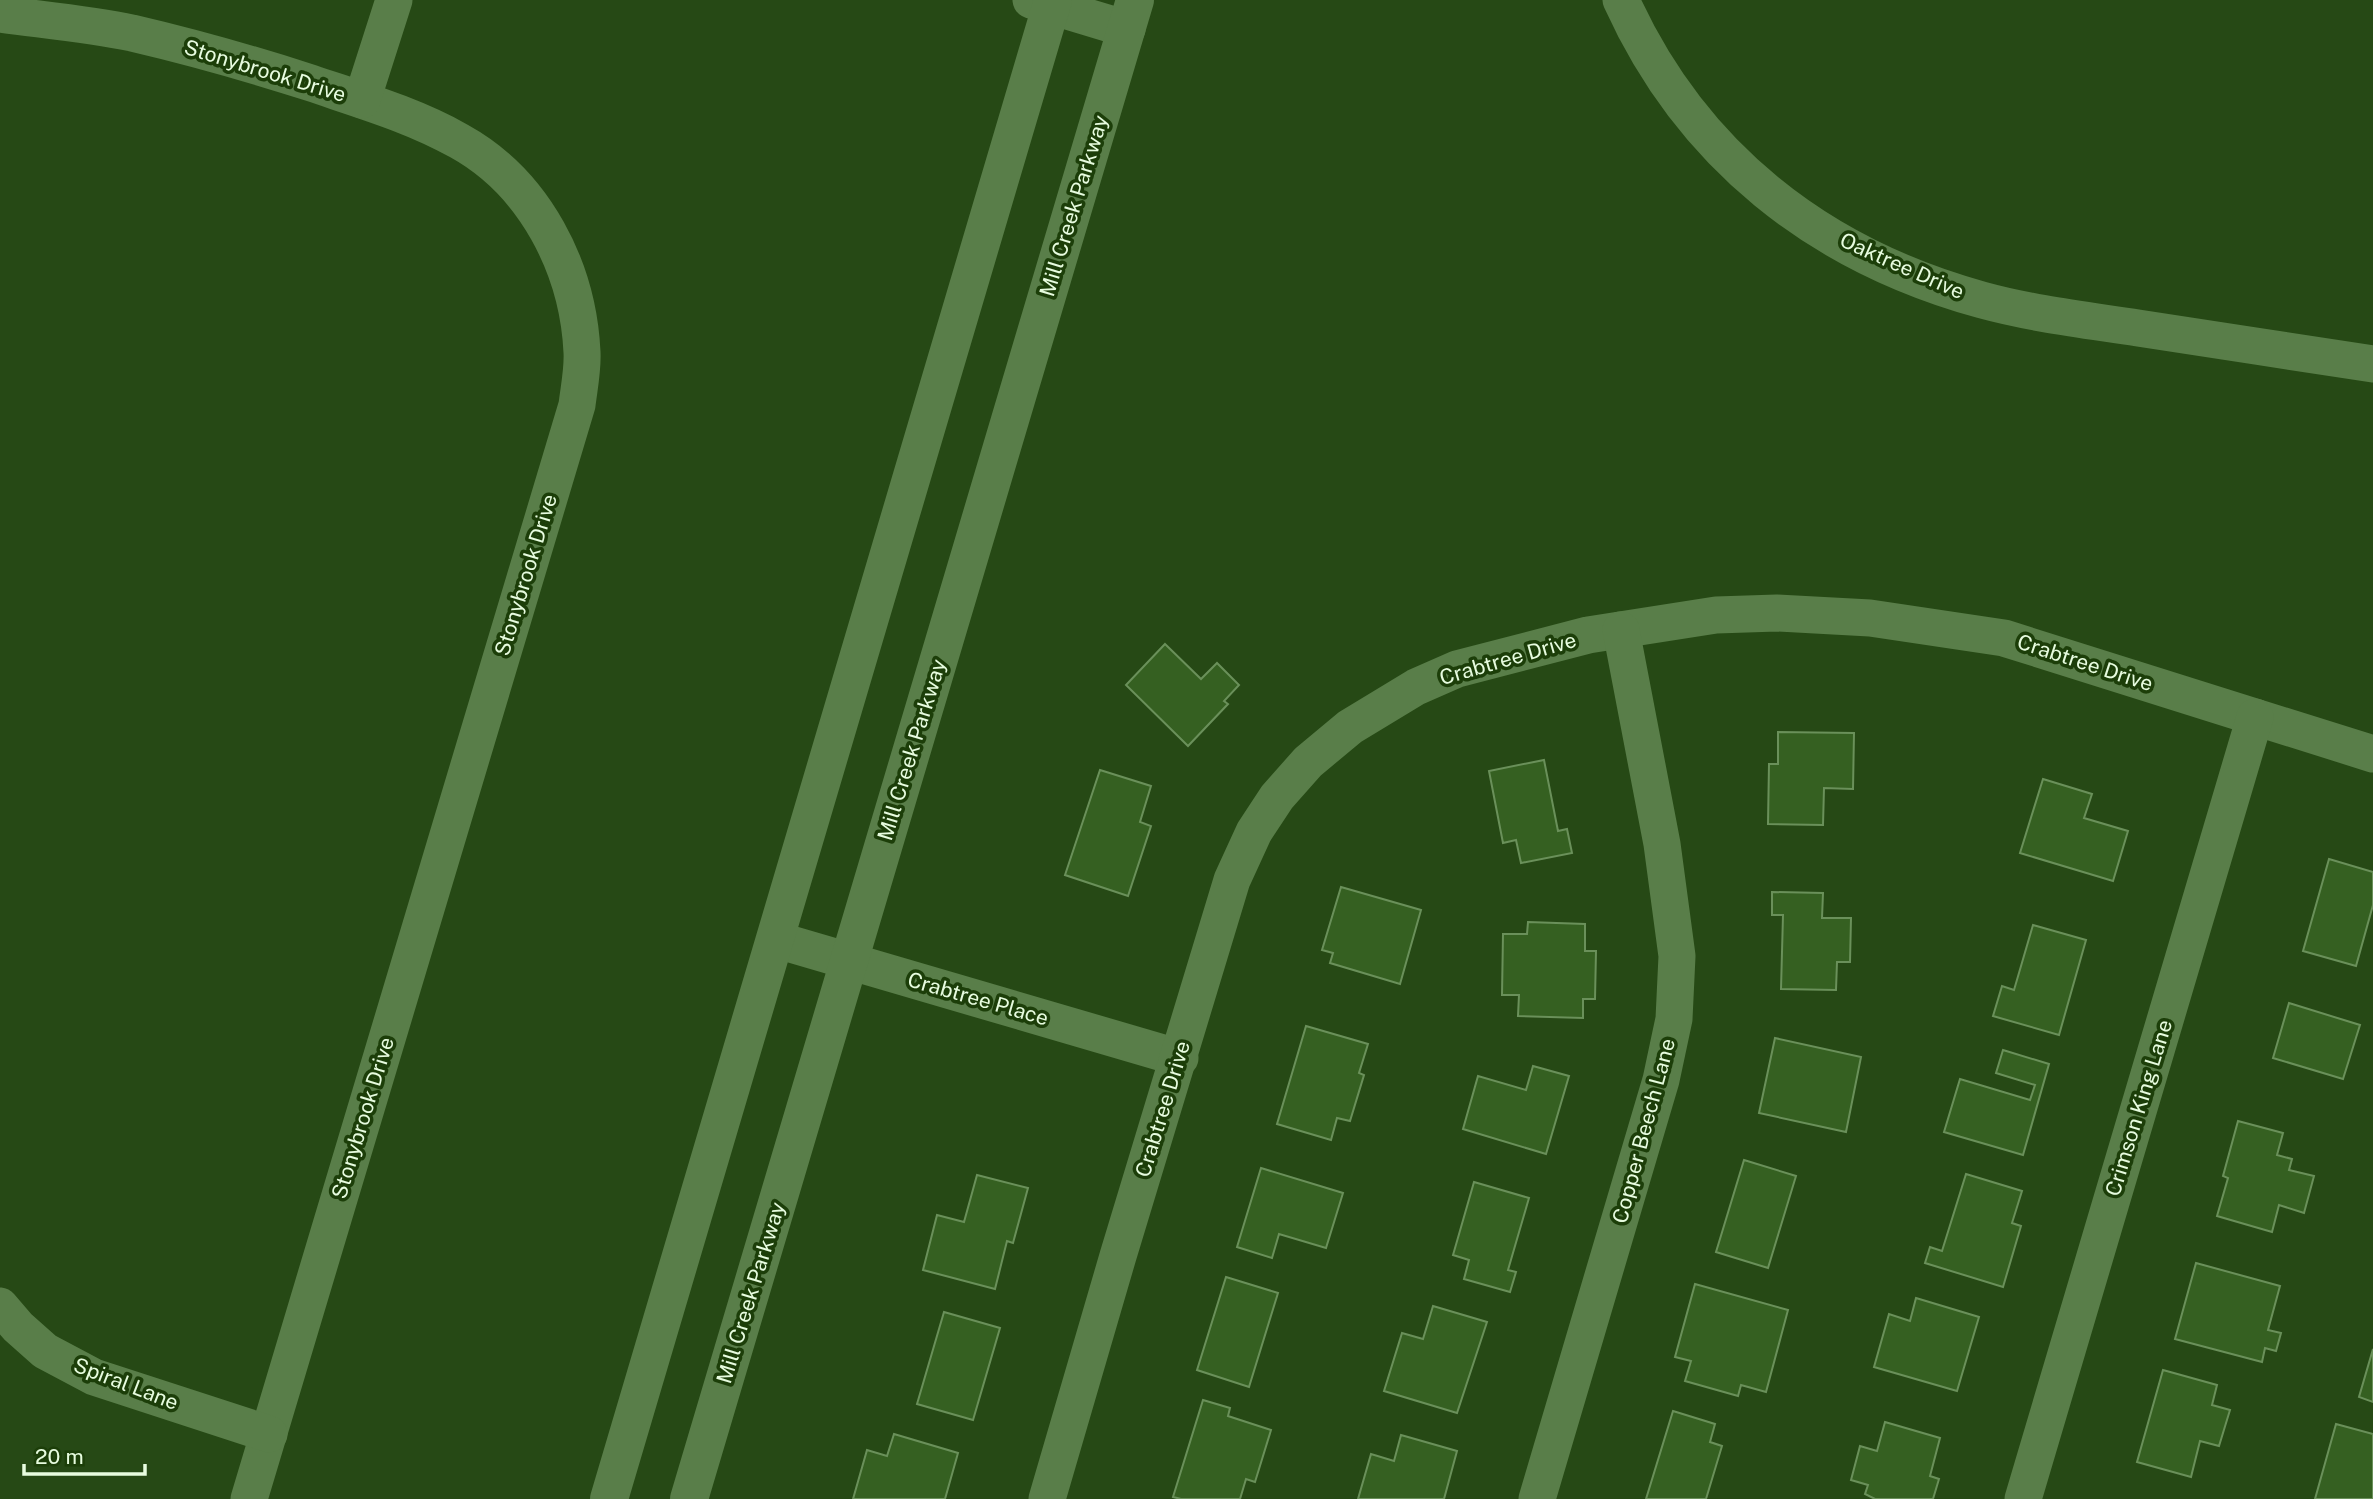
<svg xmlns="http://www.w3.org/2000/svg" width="2373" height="1499" viewBox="0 0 2373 1499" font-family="'Public Sans',sans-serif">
  <rect width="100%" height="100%" fill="#264915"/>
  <g fill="#356021" stroke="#6a905a" stroke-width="2">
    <polygon points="1165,644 1201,679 1217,663 1239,685 1224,701 1228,704 1188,746 1126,685"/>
    <polygon points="1778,732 1854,733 1853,789 1824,788 1823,825 1768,824 1769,764 1778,764"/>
    <polygon points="1544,760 1558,831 1567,829 1572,853 1521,863 1516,840 1503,843 1489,771"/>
    <polygon points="1100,770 1151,786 1140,822 1151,826 1128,896 1065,875"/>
    <polygon points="2043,779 2092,794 2084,818 2128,831 2113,881 2020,853"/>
    <polygon points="2329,859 2373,872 2373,905 2356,966 2303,951"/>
    <polygon points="1341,887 1421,910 1400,984 1330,963 1333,953 1322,950"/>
    <polygon points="1772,892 1823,893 1822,918 1851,918 1850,962 1837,962 1836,990 1781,989 1783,915 1772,915"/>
    <polygon points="1528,922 1585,924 1585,951 1596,951 1595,999 1583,999 1583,1018 1518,1016 1519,995 1502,995 1503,934 1527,934"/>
    <polygon points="2033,925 2086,940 2059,1035 1993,1016 2002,986 2014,990"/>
    <polygon points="2289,1003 2360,1025 2343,1079 2273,1058"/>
    <polygon points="1306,1026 1368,1044 1359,1073 1364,1075 1350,1121 1337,1118 1331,1140 1277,1124"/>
    <polygon points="1775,1038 1861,1057 1846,1132 1759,1113"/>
    <polygon points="2003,1050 2049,1064 2023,1155 1944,1132 1960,1079 2030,1100 2035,1085 1996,1073"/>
    <polygon points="1533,1066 1569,1076 1546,1154 1463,1129 1478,1076 1526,1090"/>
    <polygon points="2238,1121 2283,1133 2277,1155 2292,1159 2289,1170 2314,1176 2304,1213 2279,1205 2272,1232 2217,1216 2228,1178 2223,1176"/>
    <polygon points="1744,1160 1796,1176 1768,1268 1716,1252"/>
    <polygon points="1261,1168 1343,1193 1326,1248 1279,1234 1272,1258 1237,1247"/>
    <polygon points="1966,1174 2022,1191 2012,1223 2021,1226 2003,1287 1925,1263 1930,1247 1942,1251"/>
    <polygon points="977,1175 1028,1188 1013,1243 1007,1241 995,1289 923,1270 937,1215 964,1222"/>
    <polygon points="1474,1182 1529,1198 1508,1270 1516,1272 1510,1292 1464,1279 1469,1260 1453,1255"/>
    <polygon points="2196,1263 2280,1286 2268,1330 2281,1333 2276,1351 2265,1348 2262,1362 2175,1339"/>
    <polygon points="1226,1277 1278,1293 1249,1387 1197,1370"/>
    <polygon points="1695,1284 1788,1310 1766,1392 1741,1385 1738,1396 1685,1381 1691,1361 1675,1357"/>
    <polygon points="1916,1298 1979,1317 1957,1391 1874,1367 1889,1314 1910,1321"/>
    <polygon points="1433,1306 1487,1322 1457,1413 1384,1391 1402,1333 1423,1339"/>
    <polygon points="944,1312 1000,1328 973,1420 917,1404"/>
    <polygon points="2373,1349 2373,1402 2359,1397"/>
    <polygon points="2163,1370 2217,1385 2212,1405 2230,1410 2219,1446 2200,1441 2191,1477 2137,1462"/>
    <polygon points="1203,1400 1230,1408 1228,1416 1271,1430 1255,1482 1246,1479 1240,1499 1181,1499 1173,1497"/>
    <polygon points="1673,1411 1715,1424 1710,1442 1722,1446 1706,1499 1646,1499"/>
    <polygon points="1885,1422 1940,1438 1930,1476 1939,1479 1933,1499 1875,1499 1865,1494 1868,1485 1851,1480 1860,1446 1877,1451"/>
    <polygon points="2336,1424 2373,1434 2373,1499 2315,1499"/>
    <polygon points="894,1434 958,1453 945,1499 853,1499 867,1450 887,1456"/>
    <polygon points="1401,1435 1457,1451 1444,1499 1358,1499 1371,1454 1394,1461"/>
  </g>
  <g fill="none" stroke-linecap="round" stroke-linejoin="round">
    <g stroke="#597e49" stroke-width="37">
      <polyline points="1031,0 1127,29"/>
      <path d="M 1621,0 C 1691,155 1818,255 1982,300 C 2033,314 2086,320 2138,328 C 2216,340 2295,352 2373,364"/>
      <path d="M 0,14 C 44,20 89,24 132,33 C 192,47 252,64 311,83 C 361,100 413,115 459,141 C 535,183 578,268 582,352 C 583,369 579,388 577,405 L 249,1499"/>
      <polyline points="362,100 394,0"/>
      <polyline points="777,940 1180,1058"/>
      <polyline points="0,1306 18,1327 45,1351 94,1377 269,1434"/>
      <polyline points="1047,1499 1118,1256 1232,880 1254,832 1277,797 1308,762 1350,727 1416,687 1457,669 1588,635 1716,615 1777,613 1870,618 2004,638 2373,754"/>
      <polyline points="1537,1499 1661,1080 1674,1019 1677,956 1662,844 1621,630"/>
      <polyline points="2023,1499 2255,717"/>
    </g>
    <g stroke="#597e49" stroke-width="38">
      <polyline points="609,1499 1053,0"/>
      <polyline points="689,1499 1135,0"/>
    </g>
  </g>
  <g text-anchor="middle" stroke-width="7" stroke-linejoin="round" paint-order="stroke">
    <g font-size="21" fill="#e7fcdf" stroke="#1c3e09">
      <text transform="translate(265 71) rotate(17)" y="7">Stonybrook Drive</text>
      <text transform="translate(1074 206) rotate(-73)" y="7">Mill Creek Parkway</text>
      <text transform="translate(1902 266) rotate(24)" y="7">Oaktree Drive</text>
      <text transform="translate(526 575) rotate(-73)" y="7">Stonybrook Drive</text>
      <text transform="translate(1508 659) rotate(-16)" y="7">Crabtree Drive</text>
      <text transform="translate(2085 663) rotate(18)" y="7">Crabtree Drive</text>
      <text transform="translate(912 750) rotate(-73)" y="7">Mill Creek Parkway</text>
      <text transform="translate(978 999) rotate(16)" y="7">Crabtree Place</text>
      <text transform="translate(2139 1108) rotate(-73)" y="7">Crimson King Lane</text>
      <text transform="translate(1163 1109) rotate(-73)" y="7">Crabtree Drive</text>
      <text transform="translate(363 1118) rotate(-73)" y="7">Stonybrook Drive</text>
      <text transform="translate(1644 1131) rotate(-75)" y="7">Copper Beech Lane</text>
      <text transform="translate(751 1293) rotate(-73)" y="7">Mill Creek Parkway</text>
      <text transform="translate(126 1384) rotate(21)" y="7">Spiral Lane</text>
    </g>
  </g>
  <path d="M24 1464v10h121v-10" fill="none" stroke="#e7fcdf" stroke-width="3.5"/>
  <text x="35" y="1464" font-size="21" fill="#e7fcdf" stroke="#1c3e09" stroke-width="5" paint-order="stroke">20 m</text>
</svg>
